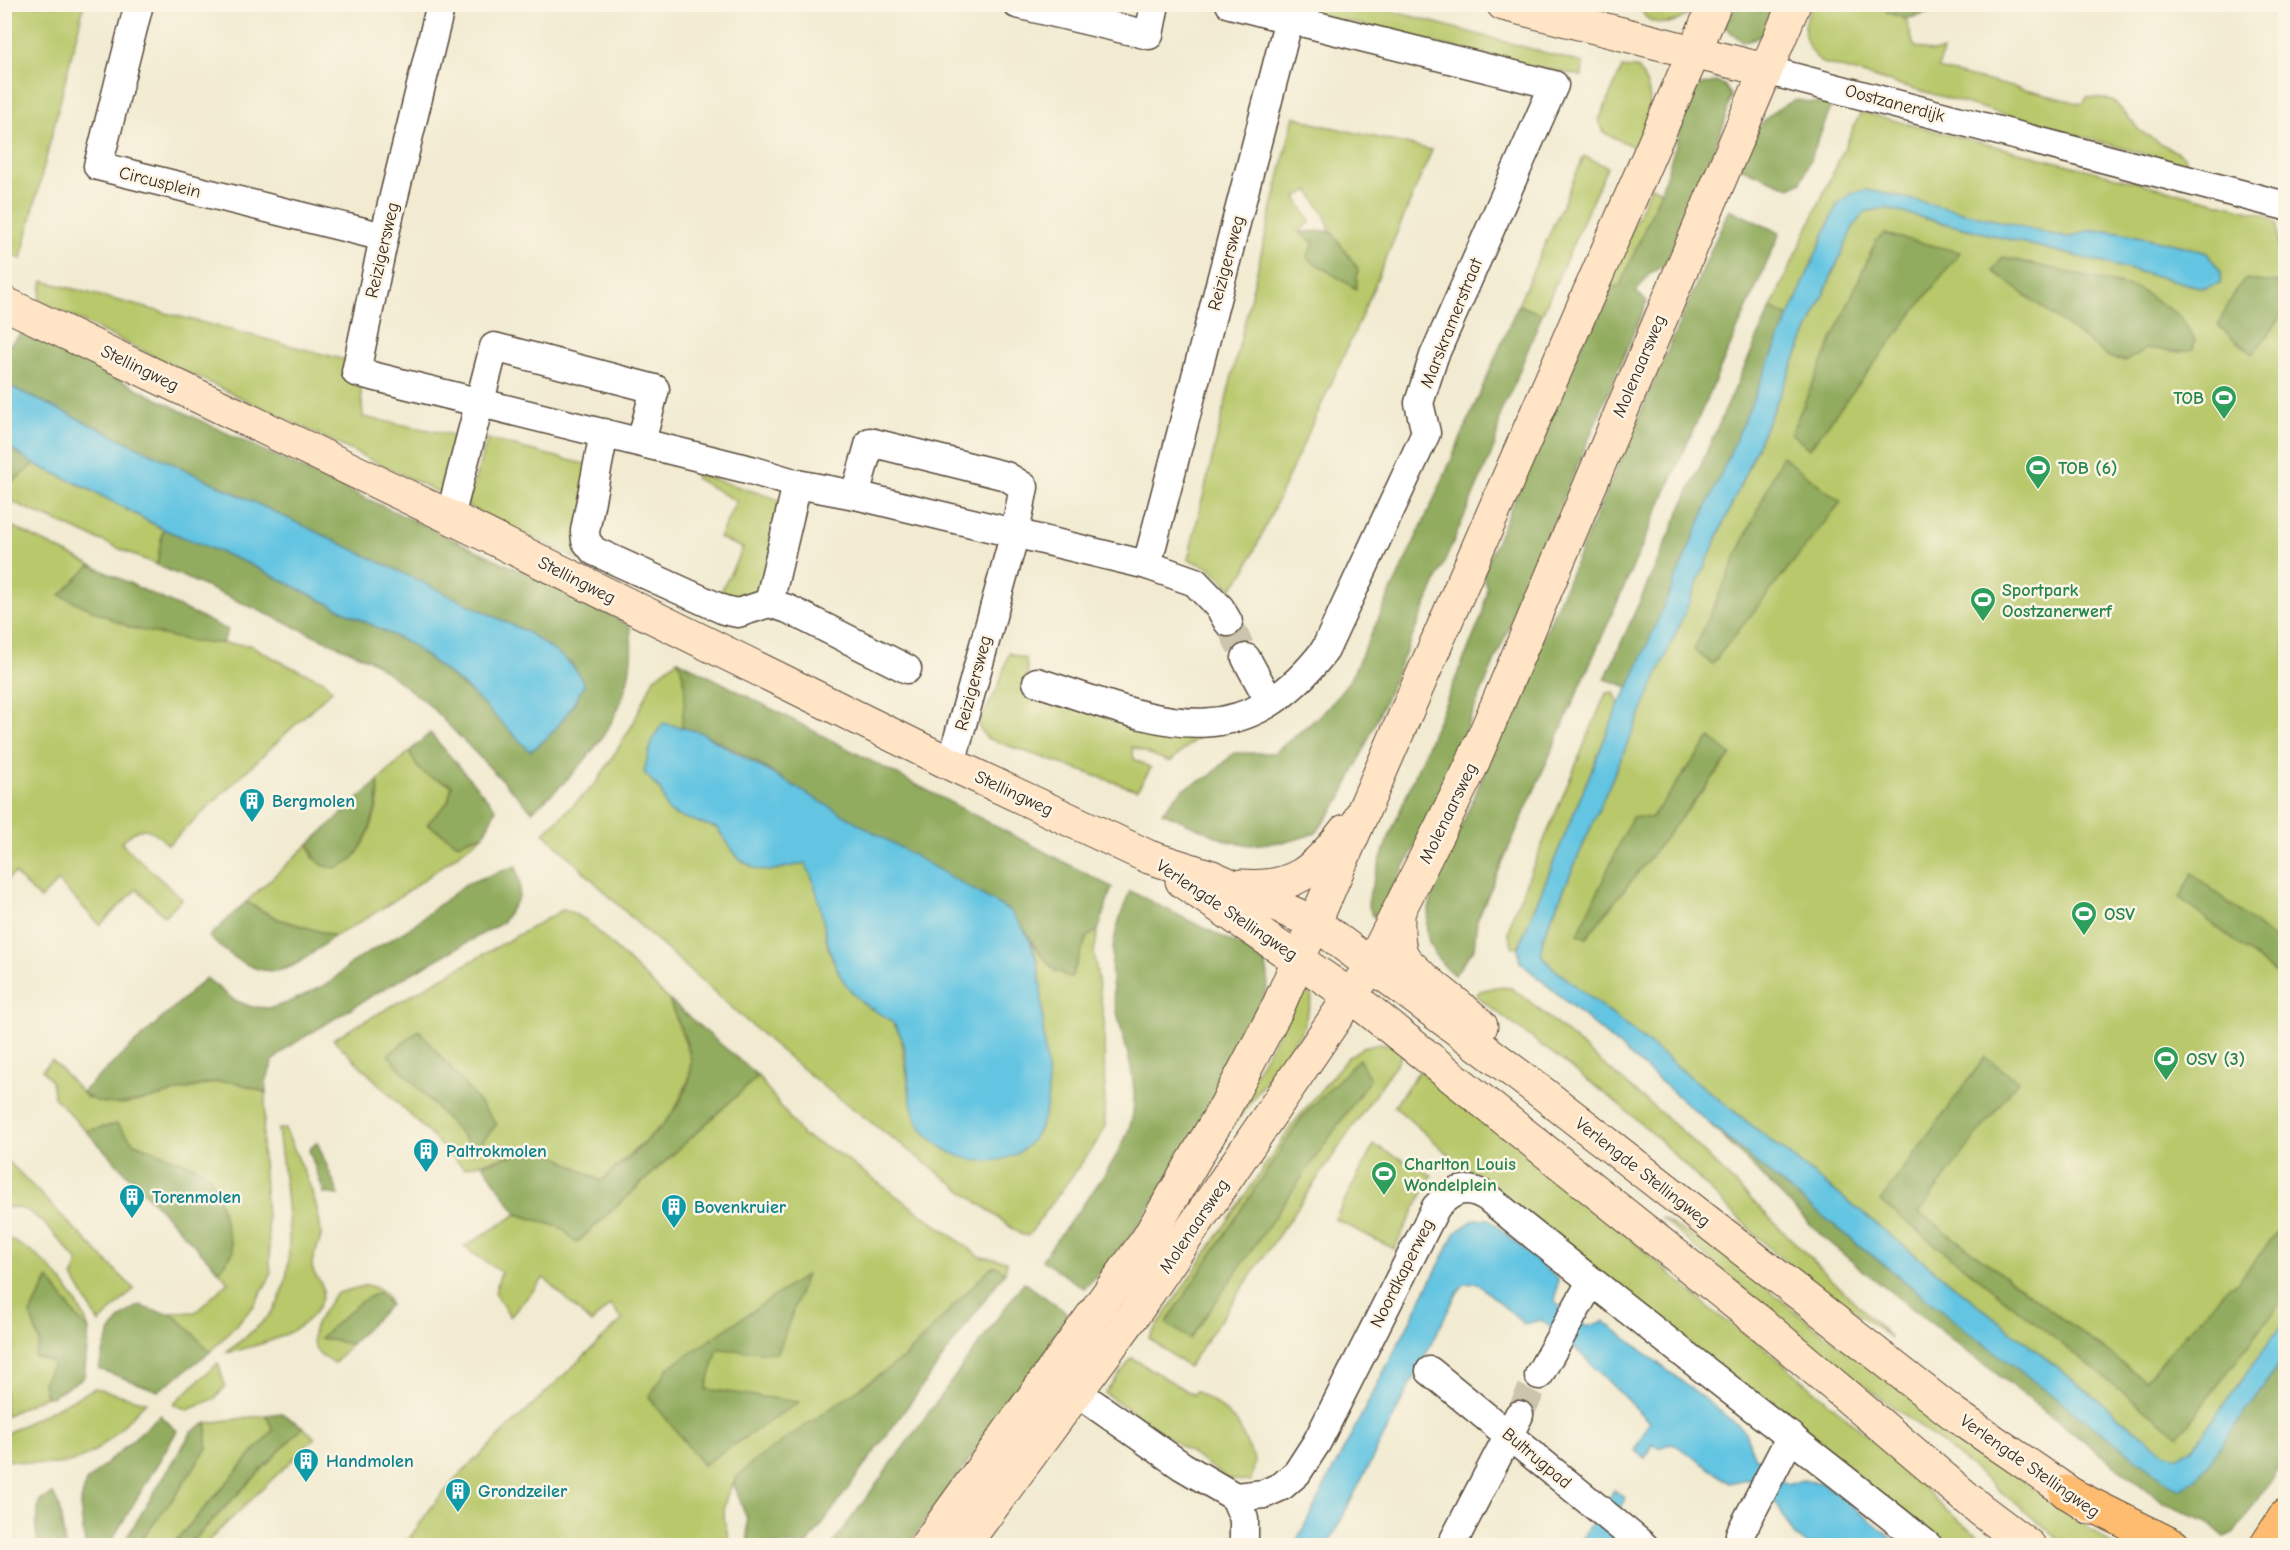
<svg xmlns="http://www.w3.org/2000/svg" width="2290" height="1550" viewBox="0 0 2290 1550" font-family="'Comic Neue',sans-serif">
  <rect width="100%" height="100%" fill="#fcf5e5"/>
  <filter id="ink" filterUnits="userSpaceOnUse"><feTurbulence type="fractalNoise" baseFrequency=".0167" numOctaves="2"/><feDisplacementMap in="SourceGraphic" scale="12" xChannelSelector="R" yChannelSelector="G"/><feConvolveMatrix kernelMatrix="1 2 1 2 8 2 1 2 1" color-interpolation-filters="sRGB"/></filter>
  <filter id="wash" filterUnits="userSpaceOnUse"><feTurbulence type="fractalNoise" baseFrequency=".008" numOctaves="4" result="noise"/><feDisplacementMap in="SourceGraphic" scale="24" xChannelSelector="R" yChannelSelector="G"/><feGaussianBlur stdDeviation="1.35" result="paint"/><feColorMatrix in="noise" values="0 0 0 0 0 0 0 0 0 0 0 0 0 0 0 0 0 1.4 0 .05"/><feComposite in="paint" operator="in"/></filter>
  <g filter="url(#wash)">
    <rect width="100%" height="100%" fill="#f2ebd2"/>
    <g fill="#b8c86a" stroke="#7a7944" stroke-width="1.5" fill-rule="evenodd">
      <polygon points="4,5 84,5 21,259 5,253"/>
      <polygon points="1281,5 1370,5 1583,63 1582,76 1520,64"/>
      <path d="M 1641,5 L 1641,4 L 1696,5 C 1692,9 1687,15 1682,18 C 1667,27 1642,25 1641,5 Z"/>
      <path d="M 1812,5 L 1885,5 L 1887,12 L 1906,19 L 1914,46 L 1930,52 L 1943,51 L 1938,69 L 2083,104 L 2087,97 L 2113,100 L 2141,132 L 2185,157 L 2189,167 L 1820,62 C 1802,40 1800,31 1812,5 Z"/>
      <path d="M 1622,68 L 1637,68 C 1660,98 1647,117 1638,149 L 1604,133 L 1599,120 Z"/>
      <polygon points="1861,112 2266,215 2277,224 2279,259 2285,266 2285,289 2278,283 2284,309 2285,305 2285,1323 2191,1450 2178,1457 2165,1453 1552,967 1541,954 1543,937 1852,229 1864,212 1883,208 2203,288 2220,283 2221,272 2207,253 2183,246 2119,232 2091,230 2068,238 1889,194 1837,205 1789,317 1771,308"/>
      <path d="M 1294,116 L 1317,124 L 1432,150 L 1356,329 L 1245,571 L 1231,589 L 1212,569 L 1188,559 ZM 1309,190 L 1325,216 L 1331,231 L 1358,269 L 1299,232 L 1310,222 L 1296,197 Z"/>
      <polygon points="1584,156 1607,167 1542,314 1518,305"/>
      <polygon points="1651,186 1661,191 1620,286 1606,288"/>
      <polygon points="43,281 353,362 360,376 363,417 459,436 444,495 39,301"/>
      <polygon points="487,439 592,466 578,545 585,563 467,506"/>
      <polygon points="34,464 87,488 163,529 157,565 5,499 5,488"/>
      <polygon points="697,474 787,502 755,601 730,606 719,595 743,548 719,538 736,501 695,478"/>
      <path d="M 5,523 L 91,565 L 61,595 L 195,642 L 250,645 L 285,664 L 324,681 L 332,690 L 168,845 C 150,825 139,824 121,843 L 182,899 L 164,916 L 137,889 L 100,925 L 58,881 L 40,899 L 14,873 L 5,882 Z"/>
      <polygon points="1009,653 1026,659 1030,697 1122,720 1210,732 1197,738 1170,762 1132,747 1134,759 1151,768 1137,790 986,738 978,725 998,687"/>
      <path d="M 678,660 C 686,679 691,709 681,729 C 673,744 655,759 644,772 L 661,791 L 667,809 L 675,815 L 717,828 L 739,859 L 756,869 L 770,871 L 805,863 L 816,882 L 828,947 L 838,972 L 864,1004 L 889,1017 L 901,1036 L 909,1088 L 1044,1046 L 1038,963 L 1031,941 L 1055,972 L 1087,936 L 1098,931 L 1094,953 L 1104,1021 L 1105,1126 L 1099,1139 L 1028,1236 L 1020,1234 L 824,1087 L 769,1041 L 636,922 L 544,833 L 597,782 L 633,724 L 654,678 Z"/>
      <polygon points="1614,692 1619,704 1518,948 1513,947 1508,933 1511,919 1606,693"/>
      <path d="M 410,751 C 417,774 430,777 452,784 L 448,802 L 428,824 L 470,838 L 483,836 C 435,871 388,909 335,936 L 278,919 L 246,902 L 309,844 L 313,858 L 348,863 C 367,846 382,805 378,781 Z"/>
      <polygon points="564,909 586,920 669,1000 691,1058 689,1079 672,1116 601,1181 544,1150 515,1154 464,1168 333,1039"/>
      <polygon points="1496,987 1511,988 1528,1000 1682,1131 1891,1338 1774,1253 1651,1132 1610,1097 1476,996 1480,991"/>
      <polygon points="1303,991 1308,991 1312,998 1302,1031 1227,1134 1173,1234 1128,1291"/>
      <polygon points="1379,1043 1397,1046 1405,1051 1188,1367 1149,1338 1293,1124 1347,1058 1363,1047"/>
      <polygon points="52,1060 87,1098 129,1103 217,1082 235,1082 266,1093 262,1147 271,1275 253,1307 210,1352 174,1316 166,1313 196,1312 228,1282 219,1271 233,1252 219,1200 211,1179 201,1169 134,1143 117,1124 86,1131 54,1097 51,1081 42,1070"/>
      <polygon points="1419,1071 1460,1090 1715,1313 1760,1344 1907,1469 1942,1507 1990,1545 1942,1545 1490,1191 1394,1106"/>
      <path d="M 758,1076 L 803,1136 L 834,1151 L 981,1257 L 1007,1261 L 1005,1272 L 996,1267 L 905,1357 L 753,1462 C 739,1475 723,1492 724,1513 C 724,1524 729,1534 729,1545 L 404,1546 L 433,1505 L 463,1471 L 623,1319 L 610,1305 L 591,1323 L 544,1278 L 510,1317 L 495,1293 L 501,1272 L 464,1247 L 517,1214 L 562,1228 L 577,1243 Z"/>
      <path d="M 278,1129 L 285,1129 C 299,1161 319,1198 321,1234 C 321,1243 313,1254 312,1264 C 311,1276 325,1282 323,1293 C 318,1332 257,1346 226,1353 C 243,1338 268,1322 278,1302 C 300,1260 283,1176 278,1129 Z"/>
      <polygon points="1374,1145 1432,1175 1394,1249 1335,1219"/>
      <path d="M 4,1157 L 134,1289 L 99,1323 L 73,1277 L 78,1262 C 62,1244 31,1198 5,1209 Z"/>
      <polygon points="1661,1218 1723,1254 1822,1332 2112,1545 2066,1545 1938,1440 1814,1349"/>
      <path d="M 5,1236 C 14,1242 25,1247 33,1253 C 56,1269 81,1304 89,1330 L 78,1319 L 48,1279 L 30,1314 L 40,1342 L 54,1363 L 43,1383 L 46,1396 L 5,1416 Z"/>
      <path d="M 367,1285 C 378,1288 388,1292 390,1305 L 321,1338 L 351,1344 L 335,1363 C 294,1346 319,1319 335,1294 Z"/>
      <polygon points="1132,1358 1193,1395 1195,1391 1217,1404 1237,1423 1255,1461 1251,1482 1228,1479 1105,1393"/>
      <polygon points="218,1363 225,1386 216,1398 188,1410 173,1404"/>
      <path d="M 95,1388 L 146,1402 C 125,1422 100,1456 70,1462 C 49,1467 26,1462 5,1460 L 5,1434 Z"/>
      <polygon points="266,1415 273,1430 172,1545 138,1546 207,1448 207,1423"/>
      <polygon points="303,1427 315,1438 204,1545 188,1546"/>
    </g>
    <g fill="#92ac5e" stroke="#666b3e" stroke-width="1.5">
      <path d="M 1730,5 L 1783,5 C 1773,23 1766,39 1743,42 L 1726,28 L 1724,19 Z"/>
      <polygon points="1885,5 1885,4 1939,5 1936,11 1906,19 1887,12"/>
      <polygon points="1715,82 1724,85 1731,95 1724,124 1664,266 1650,273 1636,292 1647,301 1421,835 1380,913 1373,916 1368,905 1370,892 1386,844 1482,616 1487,588 1482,575 1606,288 1620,286 1661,191 1693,92 1702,85"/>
      <path d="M 1796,100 L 1832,105 L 1801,182 L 1790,188 L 1740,167 C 1754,134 1760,114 1796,100 Z"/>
      <path d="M 1729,209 L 1780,233 L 1477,920 L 1474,949 L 1454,975 C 1417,944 1424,921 1438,880 Z"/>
      <polygon points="1331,231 1358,269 1356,289 1307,258 1314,243 1299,232"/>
      <polygon points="1884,234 1960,252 1809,449 1791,433 1876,241"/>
      <polygon points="2003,257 2138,289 2181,317 2195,340 2193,349 2181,352 2147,348 2126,361 2109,357 1993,271"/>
      <path d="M 2245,280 L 2278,283 L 2285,289 C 2286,318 2270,333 2252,354 L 2218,325 L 2237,288 Z"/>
      <polygon points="1518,305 1542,314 1509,397 1502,407 1495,445 1357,765 1340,800 1316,833 1290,841 1250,845 1227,841 1162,812 1183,789 1210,776 1234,753 1274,753 1325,711 1350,680 1440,486"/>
      <polygon points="1771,308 1789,317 1629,687 1605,679"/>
      <path d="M 24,331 L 199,420 L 553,586 L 630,626 C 641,705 589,764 532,811 L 427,703 L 372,661 L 157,565 L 163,529 L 247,563 L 410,644 L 539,746 L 572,707 L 584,685 L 571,662 L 563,660 L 529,633 L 5,384 L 4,350 Z"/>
      <polygon points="5,444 34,464 5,488"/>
      <polygon points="1782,456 1841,502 1712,664 1694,650"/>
      <polygon points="91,565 228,630 222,643 195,642 131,628 60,595"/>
      <path d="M 678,660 L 1112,887 L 1098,931 L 1087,937 L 1071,978 C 1041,967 1031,934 1010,911 C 951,878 892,846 834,812 C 801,792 714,730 681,728 C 685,703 688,684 678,660 Z"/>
      <path d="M 430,733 L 496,809 L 483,836 L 470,838 L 458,844 L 427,824 L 448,802 L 452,785 C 429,776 418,777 410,751 Z"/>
      <polygon points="1710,738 1731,755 1586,938 1578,934 1632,817 1651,818"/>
      <path d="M 378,781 C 381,801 367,845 352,859 C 347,864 341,866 335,868 C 319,867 314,859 309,844 Z"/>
      <path d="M 516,866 L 520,884 L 519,897 L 502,923 L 378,992 L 288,1047 L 273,1061 L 266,1082 L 266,1093 C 250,1086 234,1080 216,1082 C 180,1086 110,1122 82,1092 L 206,978 L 234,1000 L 252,1007 L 271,1008 L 290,1002 L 329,983 L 354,961 L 407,930 L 466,884 Z"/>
      <polygon points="2192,873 2285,948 2285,981 2180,898"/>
      <path d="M 1130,891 L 1255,953 C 1267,964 1270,972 1267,989 L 1203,1123 L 1120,1254 L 1084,1288 L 1042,1260 C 1068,1221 1127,1157 1133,1113 C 1139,1074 1120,1035 1114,997 C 1107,957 1115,927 1130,891 Z"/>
      <path d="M 246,902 L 278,919 L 335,936 C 322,945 310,956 296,964 C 263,983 232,958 209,937 Z"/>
      <path d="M 669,1000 L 758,1076 L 576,1243 L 562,1228 L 517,1214 L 483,1164 L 515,1154 L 544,1150 L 601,1181 C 633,1153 700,1105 690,1055 C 686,1036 676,1018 669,1000 Z"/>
      <polygon points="419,1030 497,1124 475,1150 388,1055"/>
      <polygon points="1985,1057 2018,1081 1919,1212 2145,1380 2229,1286 2238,1282 2285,1222 2285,1297 2179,1436 1880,1201"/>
      <polygon points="1359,1059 1370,1079 1190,1339 1166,1323 1303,1116"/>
      <path d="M 1696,1110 C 1848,1242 2009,1363 2170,1484 L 2181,1488 L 2197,1479 L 2285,1356 L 2285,1458 L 2236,1532 L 2225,1537 L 2205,1520 L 2165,1504 L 1856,1265 L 1825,1239 Z"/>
      <polygon points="117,1124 134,1143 201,1169 211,1179 219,1200 233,1252 219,1271 86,1131"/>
      <polygon points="317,1142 339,1195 324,1193 309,1150"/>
      <polygon points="996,1266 1005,1272 807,1545 748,1545 747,1519 734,1484 736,1478 753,1462 905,1357 990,1268"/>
      <polygon points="806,1275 778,1353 718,1349 706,1389 799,1402 703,1465 649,1397 668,1368"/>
      <polygon points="49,1279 78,1319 89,1330 84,1377 52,1397 46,1396 43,1383 54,1363 34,1356 40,1342 30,1314"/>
      <polygon points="1024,1282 1067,1313 1063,1330 908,1545 831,1546"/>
      <polygon points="379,1292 390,1305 351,1344 320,1338 360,1302"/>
      <path d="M 141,1305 C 151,1313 161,1310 172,1315 C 186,1323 199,1341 210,1352 L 158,1391 L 99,1369 C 106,1340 111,1318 141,1305 Z"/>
      <polygon points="281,1413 303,1427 188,1545 172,1545 273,1430 266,1415"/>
      <polygon points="160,1415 177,1431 109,1545 85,1545 80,1506 86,1482"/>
      <polygon points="207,1423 207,1448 176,1495 137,1545 122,1545 192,1431"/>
      <polygon points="53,1494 59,1506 65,1545 38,1545 36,1528 39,1501"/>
    </g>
    <g fill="#64c5e2" stroke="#507880" stroke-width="1.5">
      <polygon points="1865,190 1889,194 2067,238 2091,230 2119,232 2183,246 2207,253 2221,272 2220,283 2204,288 1884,208 1864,212 1852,229 1543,937 1541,954 1552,967 2165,1453 2178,1456 2191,1450 2285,1320 2285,1356 2197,1479 2181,1489 2170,1484 1975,1337 1767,1172 1520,962 1518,948 1619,704 1629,687 1837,205 1851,193"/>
      <path d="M 5,384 L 529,633 C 549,649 576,661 584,685 C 571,709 554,737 530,751 L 467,688 L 410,644 L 247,563 L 163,529 L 87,488 L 34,464 L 5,444 Z"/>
      <path d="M 663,723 L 700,732 L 1010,911 C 1046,951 1041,993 1044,1043 C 1045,1057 1048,1070 1048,1084 C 1049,1124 1029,1162 986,1161 C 962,1161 938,1149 923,1130 C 902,1104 913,1060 900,1034 C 890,1013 878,1016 863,1003 C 854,995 843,982 838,971 C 821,937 824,897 805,863 L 770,871 L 756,869 L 739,859 L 717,828 L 675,815 L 667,809 L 661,791 L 644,772 L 652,740 Z"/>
      <polygon points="1475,1219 1489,1219 1558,1279 1555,1302 1587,1327 1604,1321 1744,1430 1754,1456 1787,1485 1802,1480 1823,1483 1901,1545 1807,1545 1794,1535 1777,1505 1746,1479 1730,1483 1673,1443 1659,1448 1652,1444 1645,1458 1635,1450 1649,1422 1570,1343 1541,1320 1524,1324 1477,1283 1464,1284 1456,1295 1328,1545 1294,1546 1456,1232"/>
      <polygon points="1614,1490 1625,1498 1611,1527 1620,1532 1613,1545 1579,1546 1593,1518 1597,1519"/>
    </g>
  </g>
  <g filter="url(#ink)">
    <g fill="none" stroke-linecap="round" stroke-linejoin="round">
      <g stroke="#cdc4ae" stroke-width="28" stroke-dasharray="28 14" stroke-linecap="butt">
        <polyline points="1228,622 1246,658"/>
        <polyline points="1519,1415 1539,1375"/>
      </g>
      <defs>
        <g id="street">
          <polyline points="139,4 98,166 384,237"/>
          <polyline points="441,4 384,237 356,372 751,470 797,484 855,495 1147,565 1195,582 1220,608 1228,622"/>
          <polyline points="1017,4 1149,35 1155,4"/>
          <polyline points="1765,70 2286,206"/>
          <polyline points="604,433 585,531 586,541 594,551 724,610 738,613 769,603 788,609 907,669"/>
          <polyline points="855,495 870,442 1006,476 1024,487 1015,533 951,764"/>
          <polyline points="450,517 494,347 655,389 641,442"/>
          <polyline points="1147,565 1289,19 1230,4"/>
          <polyline points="769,603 797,484"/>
          <polyline points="1246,658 1270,702"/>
          <path d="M 1037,682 C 1151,718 1237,765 1325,650 L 1426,433 L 1419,403 L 1434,356 L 1554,85 L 1289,19"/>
          <polyline points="1430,1371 1644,1546"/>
          <polyline points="1539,1375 1591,1282"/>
          <path d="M 1058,1379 L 1182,1466 L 1235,1497 L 1264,1494 L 1282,1486 L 1297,1473 L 1317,1442 L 1436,1207 C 1452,1190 1466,1184 1487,1197 C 1632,1316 1782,1428 1928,1546"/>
          <polyline points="1235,1497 1244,1519 1244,1546"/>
          <polyline points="1740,1534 1791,1436"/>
          <polyline points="1451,1546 1519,1415"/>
        </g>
        <g id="secondary">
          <polyline points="1503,4 1765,70"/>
          <polyline points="4,303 450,517 951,764 1149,857 1212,877 1315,923 1541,1092 1954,1414 2091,1508"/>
          <polyline points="1182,881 1351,996 1763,1325 1981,1510 2029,1546"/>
          <path d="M 1241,886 C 1294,890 1314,871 1345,831"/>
          <path d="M 1398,915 C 1398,928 1397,941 1401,953 C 1408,971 1464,1007 1481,1026"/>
          <polyline points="926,1546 1147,1240 1224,1109 1277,1009 1715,4"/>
          <polyline points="963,1546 1134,1314 1371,966 1470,769 1794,4"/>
        </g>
        <g id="highway">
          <polyline points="2066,1492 2174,1546"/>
          <polyline points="2266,1546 2286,1515"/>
        </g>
      </defs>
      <use href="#street" stroke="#564739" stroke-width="31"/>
      <use href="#secondary" stroke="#564739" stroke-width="35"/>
      <use href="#highway" stroke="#564739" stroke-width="35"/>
      <use href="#street" stroke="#fff" stroke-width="28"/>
      <use href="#secondary" stroke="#ffe4c6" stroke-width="33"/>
      <use href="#highway" stroke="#febc70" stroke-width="33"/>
    </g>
  </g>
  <defs>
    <symbol id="stadium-pin" viewBox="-11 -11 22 30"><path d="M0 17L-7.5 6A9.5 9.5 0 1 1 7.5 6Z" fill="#2e9e5b" stroke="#fcf5e5"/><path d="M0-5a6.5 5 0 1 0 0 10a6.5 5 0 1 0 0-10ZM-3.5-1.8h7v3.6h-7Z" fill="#fff"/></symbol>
    <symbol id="building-pin" viewBox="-11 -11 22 30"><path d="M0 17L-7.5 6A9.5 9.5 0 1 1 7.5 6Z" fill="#0f9aa8" stroke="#fcf5e5"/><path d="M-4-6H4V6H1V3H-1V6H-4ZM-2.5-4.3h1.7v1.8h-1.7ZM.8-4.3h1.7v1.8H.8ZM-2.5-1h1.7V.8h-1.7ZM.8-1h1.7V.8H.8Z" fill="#fff"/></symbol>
  </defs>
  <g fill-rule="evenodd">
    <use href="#stadium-pin" x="2209" y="383" width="30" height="40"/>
    <use href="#stadium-pin" x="2023" y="453" width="30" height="40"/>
    <use href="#stadium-pin" x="1968" y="585" width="30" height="40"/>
    <use href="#building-pin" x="237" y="786" width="30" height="40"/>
    <use href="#stadium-pin" x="2069" y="899" width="30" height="40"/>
    <use href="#stadium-pin" x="2151" y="1044" width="30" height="40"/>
    <use href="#building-pin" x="411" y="1136" width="30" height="40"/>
    <use href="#stadium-pin" x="1369" y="1159" width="30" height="40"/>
    <use href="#building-pin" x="117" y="1182" width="30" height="40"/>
    <use href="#building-pin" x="659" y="1192" width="30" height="40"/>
    <use href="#building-pin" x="291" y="1446" width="30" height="40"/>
    <use href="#building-pin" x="443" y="1476" width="30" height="40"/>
  </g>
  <g text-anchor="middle" stroke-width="5" stroke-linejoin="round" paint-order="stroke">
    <g font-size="18" fill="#3b2a1e" stroke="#fcf5e5">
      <text transform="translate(1895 103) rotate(15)" y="6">Oostzanerdijk</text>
      <text transform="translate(160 182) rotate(14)" y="6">Circusplein</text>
      <text transform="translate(382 250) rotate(-77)" y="6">Reizigersweg</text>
      <text transform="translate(1226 263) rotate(-75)" y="6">Reizigersweg</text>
      <text transform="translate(1451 323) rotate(-68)" y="6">Marskramerstraat</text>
      <text transform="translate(1639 366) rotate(-67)" y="6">Molenaarsweg</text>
      <text transform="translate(140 368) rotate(26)" y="6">Stellingweg</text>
      <text transform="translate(577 580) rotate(27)" y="6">Stellingweg</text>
      <text transform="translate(973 683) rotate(-75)" y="6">Reizigersweg</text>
      <text transform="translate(1014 793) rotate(25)" y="6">Stellingweg</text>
      <text transform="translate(1448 813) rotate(-64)" y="6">Molenaarsweg</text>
      <text transform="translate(1227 910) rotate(34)" y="6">Verlengde Stellingweg</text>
      <text transform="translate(1643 1172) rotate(38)" y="6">Verlengde Stellingweg</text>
      <text transform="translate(1194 1226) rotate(-56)" y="6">Molenaarsweg</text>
      <text transform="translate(1402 1273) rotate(-63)" y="6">Noordkaperweg</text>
      <text transform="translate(1537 1458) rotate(40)" y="6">Bultrugpad</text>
      <text transform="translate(2030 1466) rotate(35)" y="6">Verlengde Stellingweg</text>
    </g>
    <g font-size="18" font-weight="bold" fill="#27864d" stroke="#fcf5e5" text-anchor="start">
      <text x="2204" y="404" text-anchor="end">TOB</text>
      <text x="2058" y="474">TOB (6)</text>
      <text x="2002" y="596">Sportpark<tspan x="2002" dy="21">Oostzanerwerf</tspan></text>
      <text x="2104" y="920">OSV</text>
      <text x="2186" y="1065">OSV (3)</text>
      <text x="1404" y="1170">Charlton Louis<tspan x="1404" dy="21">Wondelplein</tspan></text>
    </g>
    <g font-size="18" font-weight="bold" fill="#0d838f" stroke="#fcf5e5" text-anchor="start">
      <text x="272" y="807">Bergmolen</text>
      <text x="446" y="1157">Paltrokmolen</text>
      <text x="152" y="1203">Torenmolen</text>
      <text x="694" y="1213">Bovenkruier</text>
      <text x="326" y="1467">Handmolen</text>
      <text x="478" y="1497">Grondzeiler</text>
    </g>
  </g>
  <rect width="2290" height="1550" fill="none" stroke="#fcf5e5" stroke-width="24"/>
</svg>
